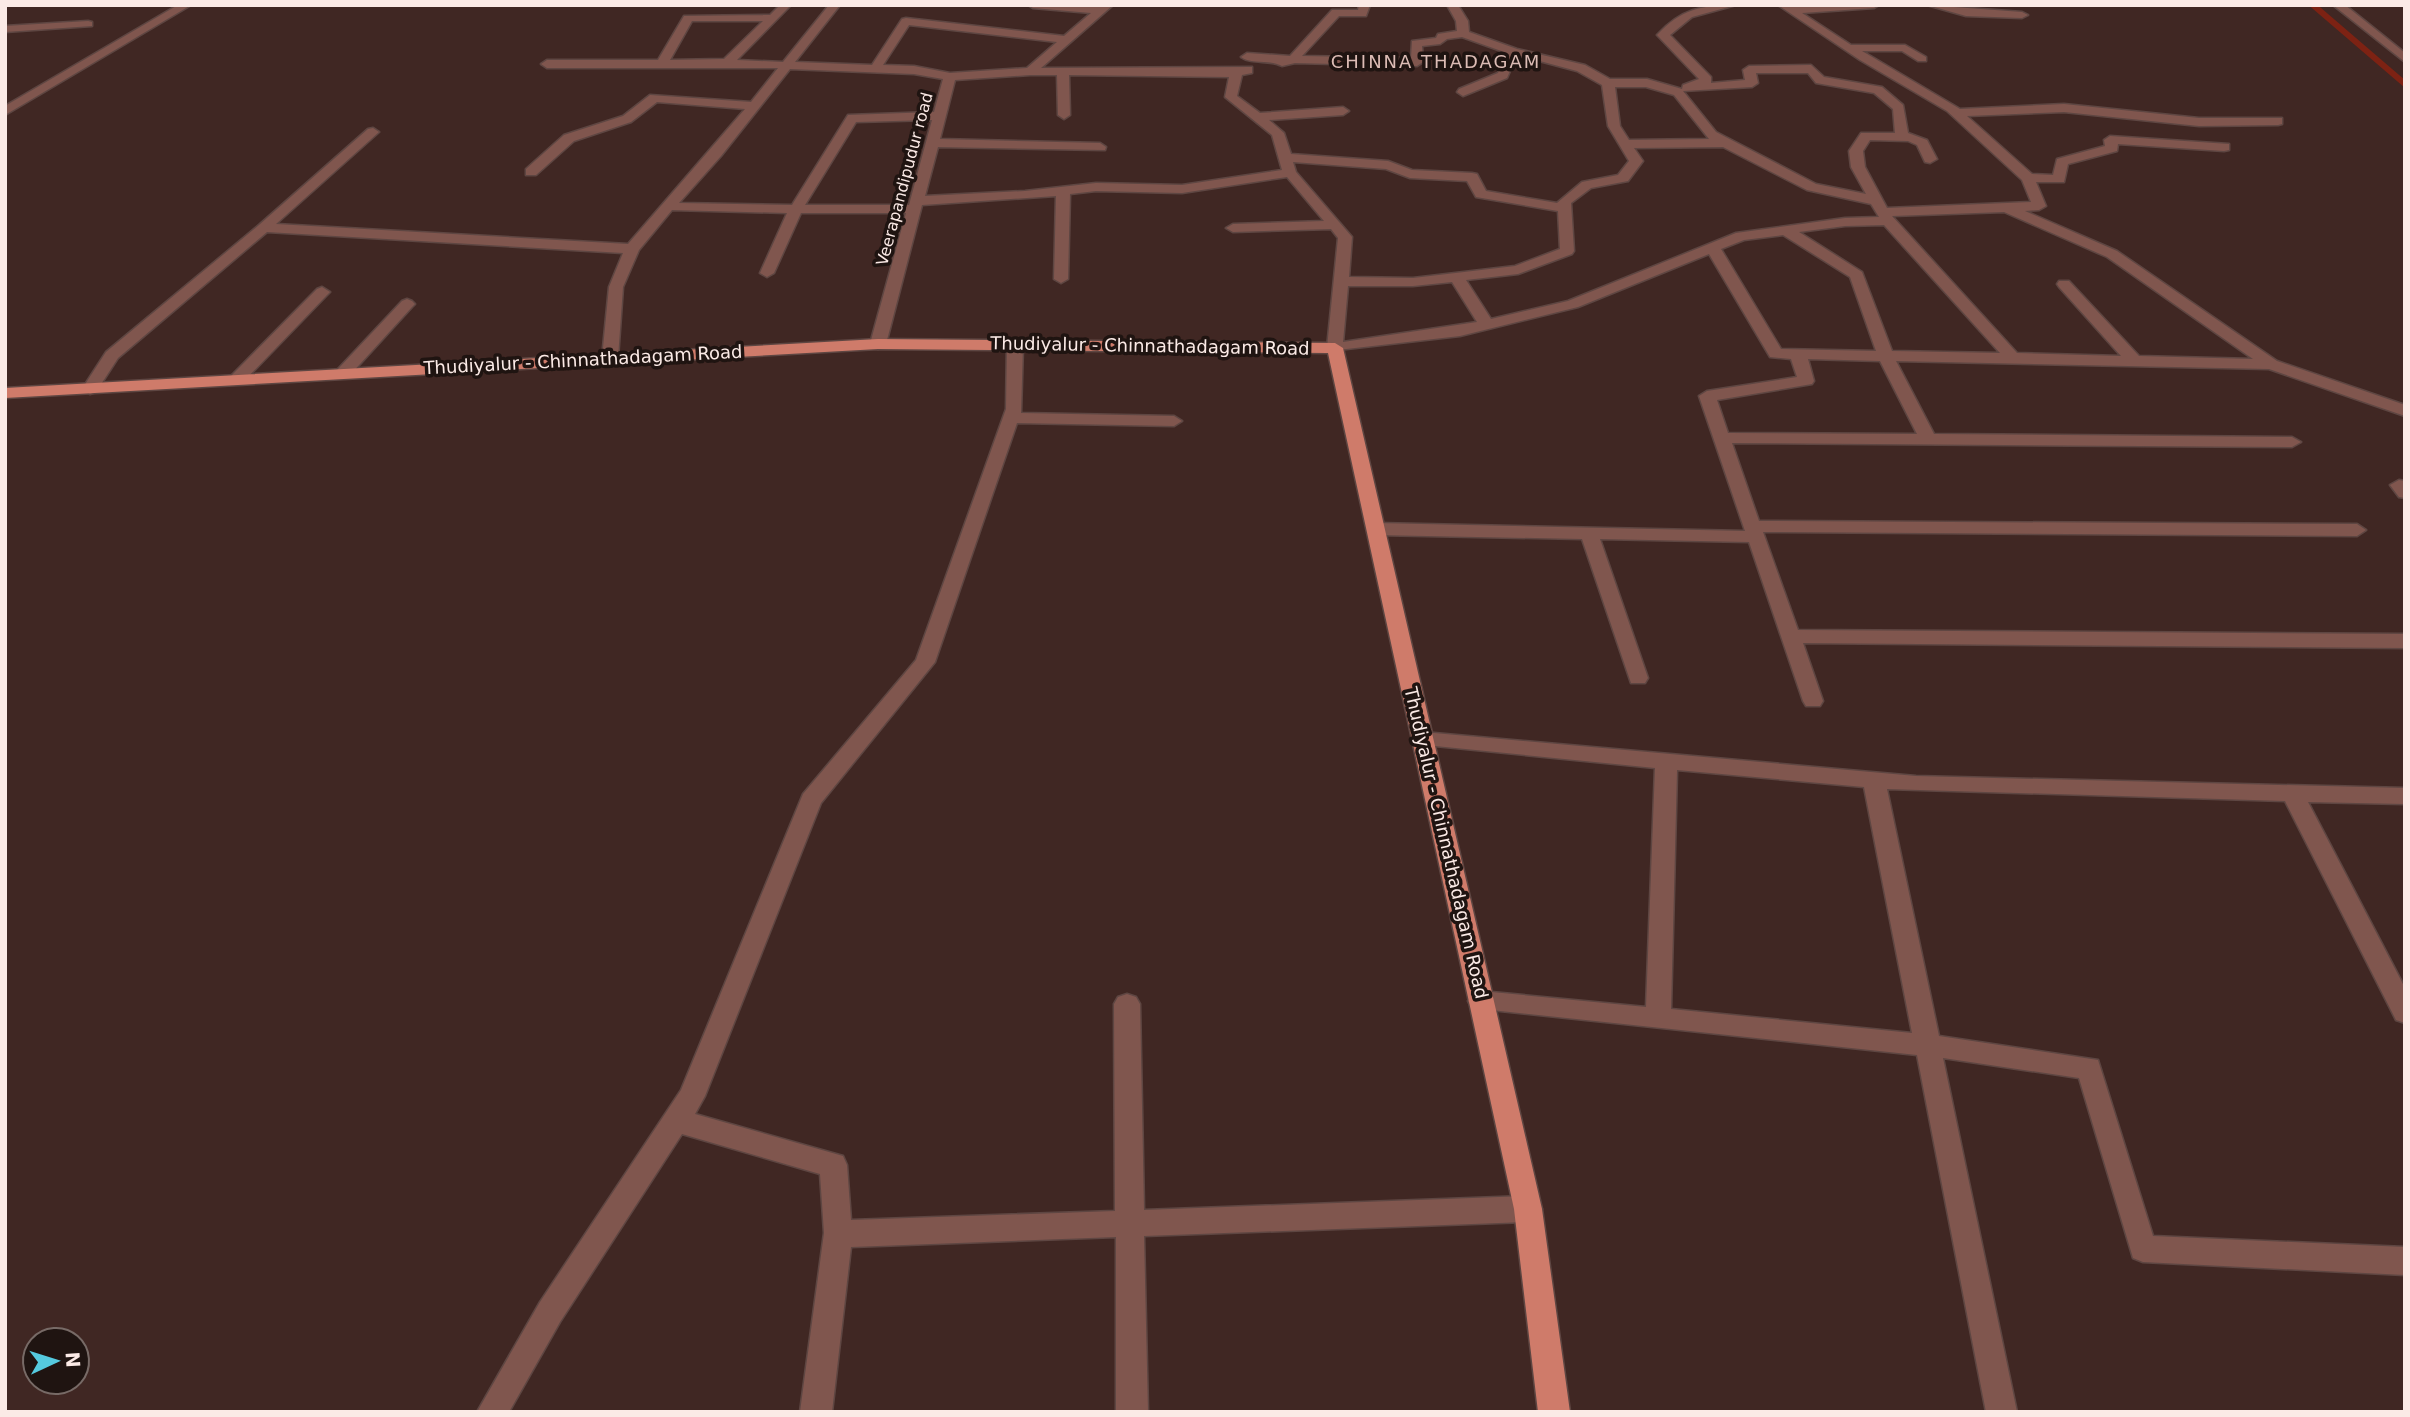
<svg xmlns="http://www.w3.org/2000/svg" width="2410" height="1417" viewBox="0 0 2410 1417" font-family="'DejaVu Sans',sans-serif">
  <rect width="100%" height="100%" fill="#402723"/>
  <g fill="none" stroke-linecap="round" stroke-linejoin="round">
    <polyline stroke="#7d2213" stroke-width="6" points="2313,5 2405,84"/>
    <defs>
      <g id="minor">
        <polygon points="178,5 191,5 5,115 5,106"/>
        <path d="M 780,5 L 791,5 L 737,60 L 783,62 L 829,5 L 840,5 L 795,62 L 872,65 L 902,19 L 906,18 L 1064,36 L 1091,13 L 1033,8 L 1028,5 L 1098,7 L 1113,5 L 1041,68 L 1252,67 L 1252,73 L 1242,75 L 1237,96 L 1260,113 L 1343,107 L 1349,111 L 1343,115 L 1269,120 L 1284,133 L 1291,154 L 1388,161 L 1412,170 L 1472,173 L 1477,174 L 1486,191 L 1557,203 L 1582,182 L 1618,175 L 1629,161 L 1608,126 L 1602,85 L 1577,71 L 1517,55 L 1507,78 L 1463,96 L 1457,92 L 1459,89 L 1498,73 L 1507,53 L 1462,37 L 1447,39 L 1440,44 L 1422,46 L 1423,62 L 1417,66 L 1295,63 L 1282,66 C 1270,59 1252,65 1241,57 L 1247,53 L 1290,56 L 1332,10 L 1358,10 L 1359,5 L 1370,5 L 1366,16 L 1339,16 L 1302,56 L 1411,58 L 1412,41 L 1436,38 L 1438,34 L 1457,31 L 1456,21 L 1447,5 L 1458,5 L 1468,21 L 1469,32 L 1517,49 L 1585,65 L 1610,79 L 1647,79 L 1682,89 L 1683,85 L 1699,79 L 1657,35 C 1681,9 1702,5 1736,5 L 1692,17 L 1670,35 L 1711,77 L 1711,83 L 1745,80 L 1743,70 L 1749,66 L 1811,65 L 1824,77 L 1882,87 L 1903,105 L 1908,133 L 1927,140 L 1937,159 L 1930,163 L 1925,162 L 1917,145 L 1908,141 L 1870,140 L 1863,151 L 1865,167 L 1887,208 L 2031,202 L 2022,180 L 1947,111 L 1860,60 L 1778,5 L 1879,5 L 1874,8 L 1802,13 L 1851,45 L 1905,45 L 1926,57 L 1926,61 L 1918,61 L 1902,51 L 1862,51 L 1960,109 L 2064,104 L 2199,118 L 2282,118 L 2282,124 L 2278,125 L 2199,126 L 2064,112 L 1967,116 L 2032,174 L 2053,175 L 2057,159 L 2105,146 L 2104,140 L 2110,136 L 2229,144 L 2229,150 L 2224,151 L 2118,144 L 2117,151 L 2068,164 L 2064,182 L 2036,182 L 2046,206 L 2039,210 L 2025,211 L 2117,251 L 2277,361 L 2405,405 L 2405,416 L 2269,369 L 1896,361 L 1934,434 L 2292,437 L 2301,442 L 2292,447 L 1732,443 L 1759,521 L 2357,524 L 2366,530 L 2357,536 L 1763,532 L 1798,630 L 2405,634 L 2405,648 L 1803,643 L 1823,701 L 1820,706 L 1806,706 L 1803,701 L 1749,542 L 1600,539 L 1648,678 L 1645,683 L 1631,683 L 1582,539 L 1376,535 L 1367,529 L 1376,523 L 1745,531 L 1699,396 L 1707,391 L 1797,377 L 1791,359 L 1770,357 L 1709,254 L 1578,307 L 1460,336 L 1329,351 L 1327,348 L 1338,238 L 1331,229 L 1233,232 L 1226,228 L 1233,224 L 1324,221 L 1287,177 L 1182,193 L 1096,191 L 1070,194 L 1068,279 L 1061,283 L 1054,279 L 1056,196 L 922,205 L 886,344 L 878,349 L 870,344 L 906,213 L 801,213 L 774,273 L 767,277 L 760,273 L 787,213 L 672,210 L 639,250 L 623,287 L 618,358 L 610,363 L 602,358 L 609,287 L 623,253 L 267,232 L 118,358 L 96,392 L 90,394 L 82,389 L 106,352 L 259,225 L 368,129 L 373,128 L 379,132 L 276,224 L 628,244 L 745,109 L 657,102 L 631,122 L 574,141 L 536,175 L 526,175 L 526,169 L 564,135 L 623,116 L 650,95 L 751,102 L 778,68 L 547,68 L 541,64 L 547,60 L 658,60 L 684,16 L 770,15 ZM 692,21 L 763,21 L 724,59 L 670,60 ZM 909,25 L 1057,42 L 1027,68 L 950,73 L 914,66 L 883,65 ZM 790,69 L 914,74 L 943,79 L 934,112 L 848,115 L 792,205 L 679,203 L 721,156 ZM 1756,73 L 1808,73 L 1816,83 L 1874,93 L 1893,109 L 1895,133 L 1861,133 L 1849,151 L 1851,167 L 1866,194 L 1816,184 L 1716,132 L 1683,91 L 1752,87 L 1758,83 ZM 1030,75 L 1057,75 L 1058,115 L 1064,119 L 1070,115 L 1069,75 L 1229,77 L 1225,97 L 1272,135 L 1282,170 L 1182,185 L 1096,183 L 1025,191 L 925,196 L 938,147 L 1105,150 L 1106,147 L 1100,143 L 940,139 L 955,80 ZM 1615,87 L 1646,87 L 1674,95 L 1709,139 L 1629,140 L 1620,126 ZM 932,120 L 909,205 L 805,205 L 856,122 ZM 1723,147 L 1807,190 L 1871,204 L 1879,217 L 1845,218 L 1736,233 L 1568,301 L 1491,319 L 1466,280 L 1518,274 L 1572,254 L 1574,251 L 1571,203 L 1591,188 L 1628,181 L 1643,161 L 1634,148 ZM 1293,162 L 1386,169 L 1410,178 L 1467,181 L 1476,197 L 1558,211 L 1560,249 L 1515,266 L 1413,278 L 1349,277 L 1352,237 L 1296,172 ZM 2004,212 L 2107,257 L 2253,359 L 2139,356 L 2069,281 L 2059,281 L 2057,284 L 2059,287 L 2121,356 L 2017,353 L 1892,216 ZM 1884,225 L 2000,353 L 1892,351 L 1862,272 L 1799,232 L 1845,226 ZM 1783,235 L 1850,277 L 1876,351 L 1781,349 L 1721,249 L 1744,240 ZM 1452,282 L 1477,322 L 1343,342 L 1348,286 L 1413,286 ZM 1808,359 L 1880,361 L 1917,434 L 1728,433 L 1717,400 L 1812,384 L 1814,381 Z"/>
        <polygon points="1927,5 2022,12 2028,15 2022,18 1966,16"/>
        <polygon points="2333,5 2345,5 2405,53 2405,62"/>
        <polygon points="88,21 92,22 92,26 5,32 5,26"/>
        <polygon points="322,287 330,292 327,295 244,381 232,381 230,378 232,375 317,289"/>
        <polygon points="407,299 412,301 415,304 412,307 350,375 338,375 336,372 338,369 402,301"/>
        <polygon points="1015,340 1023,345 1021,413 1174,416 1182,421 1174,426 1017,423 935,662 821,803 705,1096 695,1114 843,1156 847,1165 851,1220 1115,1211 1114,1004 1118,997 1127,994 1136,997 1140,1004 1144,1210 1528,1196 1538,1200 1542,1209 1538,1218 1528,1222 1144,1236 1148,1412 1116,1412 1116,1237 851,1247 832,1412 800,1412 824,1233 820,1174 682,1134 560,1322 509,1412 477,1412 540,1302 681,1090 803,794 916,660 1006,409 1007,345"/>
        <polygon points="2399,480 2405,481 2405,498 2399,497 2390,485"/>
        <path d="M 1423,732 L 1916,776 L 2405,788 L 2405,804 L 2308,802 L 2405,988 L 2405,1023 L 2396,1020 L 2285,801 L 1887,789 L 1939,1036 L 2098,1060 L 2153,1236 L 2405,1247 L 2405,1275 L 2143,1262 L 2133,1258 L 2079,1078 L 1943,1058 L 2017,1412 L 1986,1412 L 1917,1055 L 1472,1008 L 1468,1001 L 1472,994 L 1481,991 L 1646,1007 L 1655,768 L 1415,744 L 1412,739 L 1415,734 ZM 1677,770 L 1864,787 L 1912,1033 L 1671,1009 Z"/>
      </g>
      <polygon id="major" points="878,339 1335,343 1343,348 1542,1209 1570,1412 1538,1412 1514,1209 1328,353 878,349 5,398 5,388"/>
    </defs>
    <use href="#minor" stroke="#5e4642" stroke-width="3"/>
    <use href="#major" stroke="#5e4642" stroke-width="3"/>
    <use href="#minor" fill="#80564e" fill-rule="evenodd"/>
    <use href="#major" fill="#cf7b6a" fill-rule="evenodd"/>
  </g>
  <g text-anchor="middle" stroke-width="7" stroke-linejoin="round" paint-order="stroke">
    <g font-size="16" fill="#fbeae6" stroke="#1f1411">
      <text transform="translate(904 179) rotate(-75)" y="6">Veerapandipudur road</text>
    </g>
    <g font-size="18" letter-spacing="2" fill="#dcbcb5" stroke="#1f1411">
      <text x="1436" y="68">CHINNA THADAGAM</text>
    </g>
    <g font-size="18" fill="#fbeae6" stroke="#1f1411">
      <text transform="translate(1150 346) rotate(1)" y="6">Thudiyalur - Chinnathadagam Road</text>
      <text transform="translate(583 360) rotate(-3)" y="6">Thudiyalur - Chinnathadagam Road</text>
      <text transform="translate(1446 843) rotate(77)" y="6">Thudiyalur - Chinnathadagam Road</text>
    </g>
  </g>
  <rect width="2410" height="1417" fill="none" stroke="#fbeae6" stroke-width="14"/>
  <g transform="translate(56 1361) rotate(86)"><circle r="33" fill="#1f1411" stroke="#776a66" stroke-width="2"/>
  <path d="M0-5L12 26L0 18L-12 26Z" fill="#55cadf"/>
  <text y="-10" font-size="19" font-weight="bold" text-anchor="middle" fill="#fbeae6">N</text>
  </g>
</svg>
